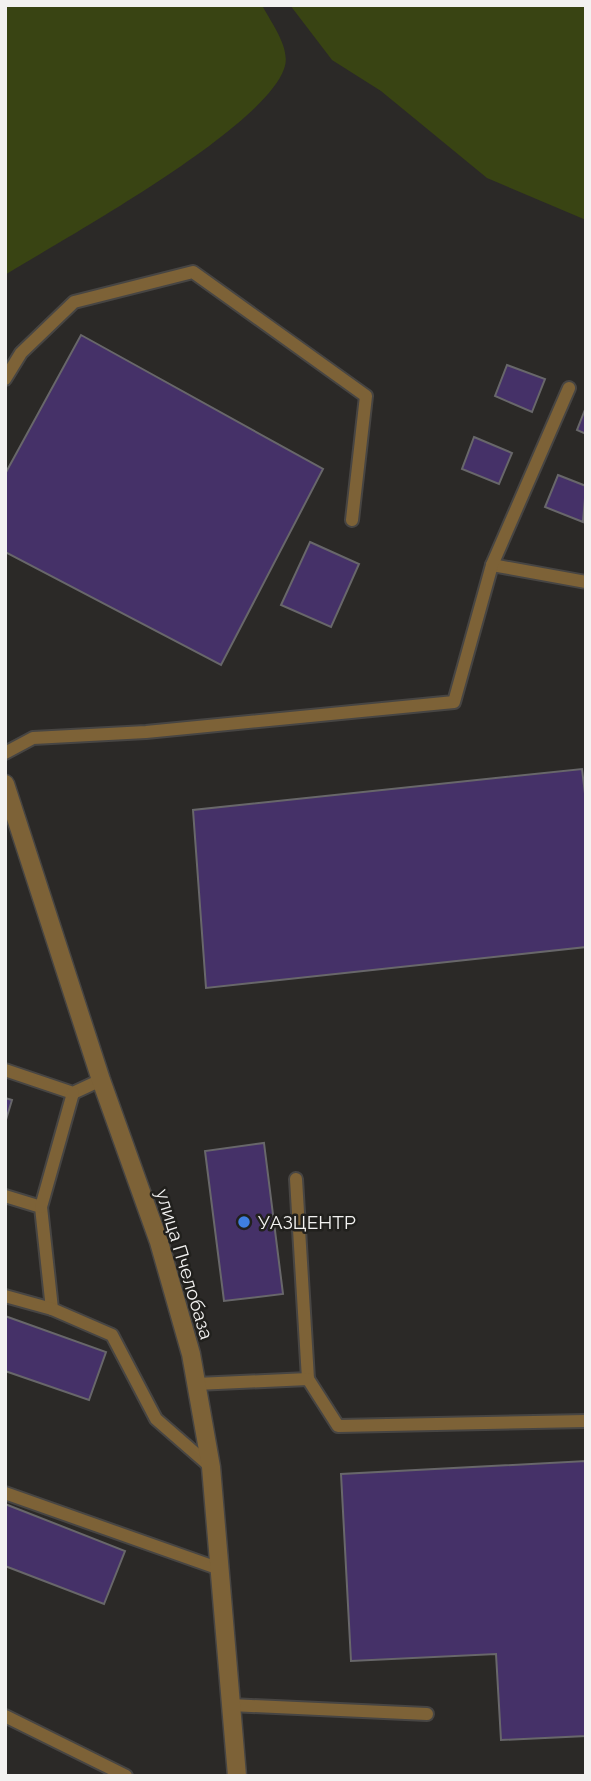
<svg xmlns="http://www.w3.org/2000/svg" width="591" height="1781" viewBox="0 0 591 1781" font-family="Raleway,sans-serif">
  <rect width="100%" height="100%" fill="#2b2927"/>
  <g fill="#394413">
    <path d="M 5,5 L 262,5 C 271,23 292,49 284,69 C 262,130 65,238 5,275 Z"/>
    <polygon points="290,5 586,5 586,220 487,178 381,91 332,60"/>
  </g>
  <g fill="#453168" stroke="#68676a" stroke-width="2">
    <polygon points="81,335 323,469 221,665 5,552 5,474"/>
    <polygon points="507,365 545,379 532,412 495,396"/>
    <polygon points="586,407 586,434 577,430"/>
    <polygon points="474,437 512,453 499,484 462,469"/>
    <polygon points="558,475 586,486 583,522 545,507"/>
    <polygon points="310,542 359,564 331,627 281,605"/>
    <polygon points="582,769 586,802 586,947 206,988 193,810"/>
    <polygon points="5,1098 12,1100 5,1123"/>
    <polygon points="264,1143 283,1294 224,1301 205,1151"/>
    <polygon points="5,1316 106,1352 89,1400 5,1371"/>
    <polygon points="586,1461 586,1736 501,1740 496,1654 351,1661 341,1474"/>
    <polygon points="5,1504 125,1551 104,1604 5,1566"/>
  </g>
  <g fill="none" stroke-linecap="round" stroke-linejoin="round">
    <defs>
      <g id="lane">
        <polyline points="5,379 21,353 74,302 193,272 366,396 352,520"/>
        <polyline points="492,565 586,582"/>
        <polyline points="5,753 33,738 146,732 454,702 492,565 569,388"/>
        <polyline points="5,1070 73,1093 101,1080"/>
        <polyline points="296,1179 308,1379"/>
        <polyline points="5,1196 41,1207 52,1309"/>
        <polyline points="41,1207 73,1093"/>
        <polyline points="5,1296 52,1309 112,1335 156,1419 211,1467"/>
        <polyline points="196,1384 308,1379 338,1426 586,1421"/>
        <polyline points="5,1493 220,1569"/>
        <polyline points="231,1705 427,1714"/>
        <polyline points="5,1716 126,1776"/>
      </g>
      <polyline id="street" points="5,784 101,1080 159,1242 191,1354 211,1467 237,1776"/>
    </defs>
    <use href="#lane" stroke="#474543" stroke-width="16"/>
    <use href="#street" stroke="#474543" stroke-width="21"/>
    <use href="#lane" stroke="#7d6237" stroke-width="12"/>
    <use href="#street" stroke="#7d6237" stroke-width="18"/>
  </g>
  <circle fill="#3f7fe0" stroke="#21201d" stroke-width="2.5" cx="244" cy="1222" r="7"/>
  <g text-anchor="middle" stroke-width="5" stroke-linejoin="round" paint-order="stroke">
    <g font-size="19" fill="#f3f2f1" stroke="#21201d" text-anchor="start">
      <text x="258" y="1229">УАЗЦЕНТР</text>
    </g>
    <g font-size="19" fill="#f3f2f1" stroke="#21201d">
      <text transform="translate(185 1264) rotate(73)" y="7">улица Пчелобаза</text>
    </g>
  </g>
  <rect width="591" height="1781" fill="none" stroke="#f3f2f1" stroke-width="14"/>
</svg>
